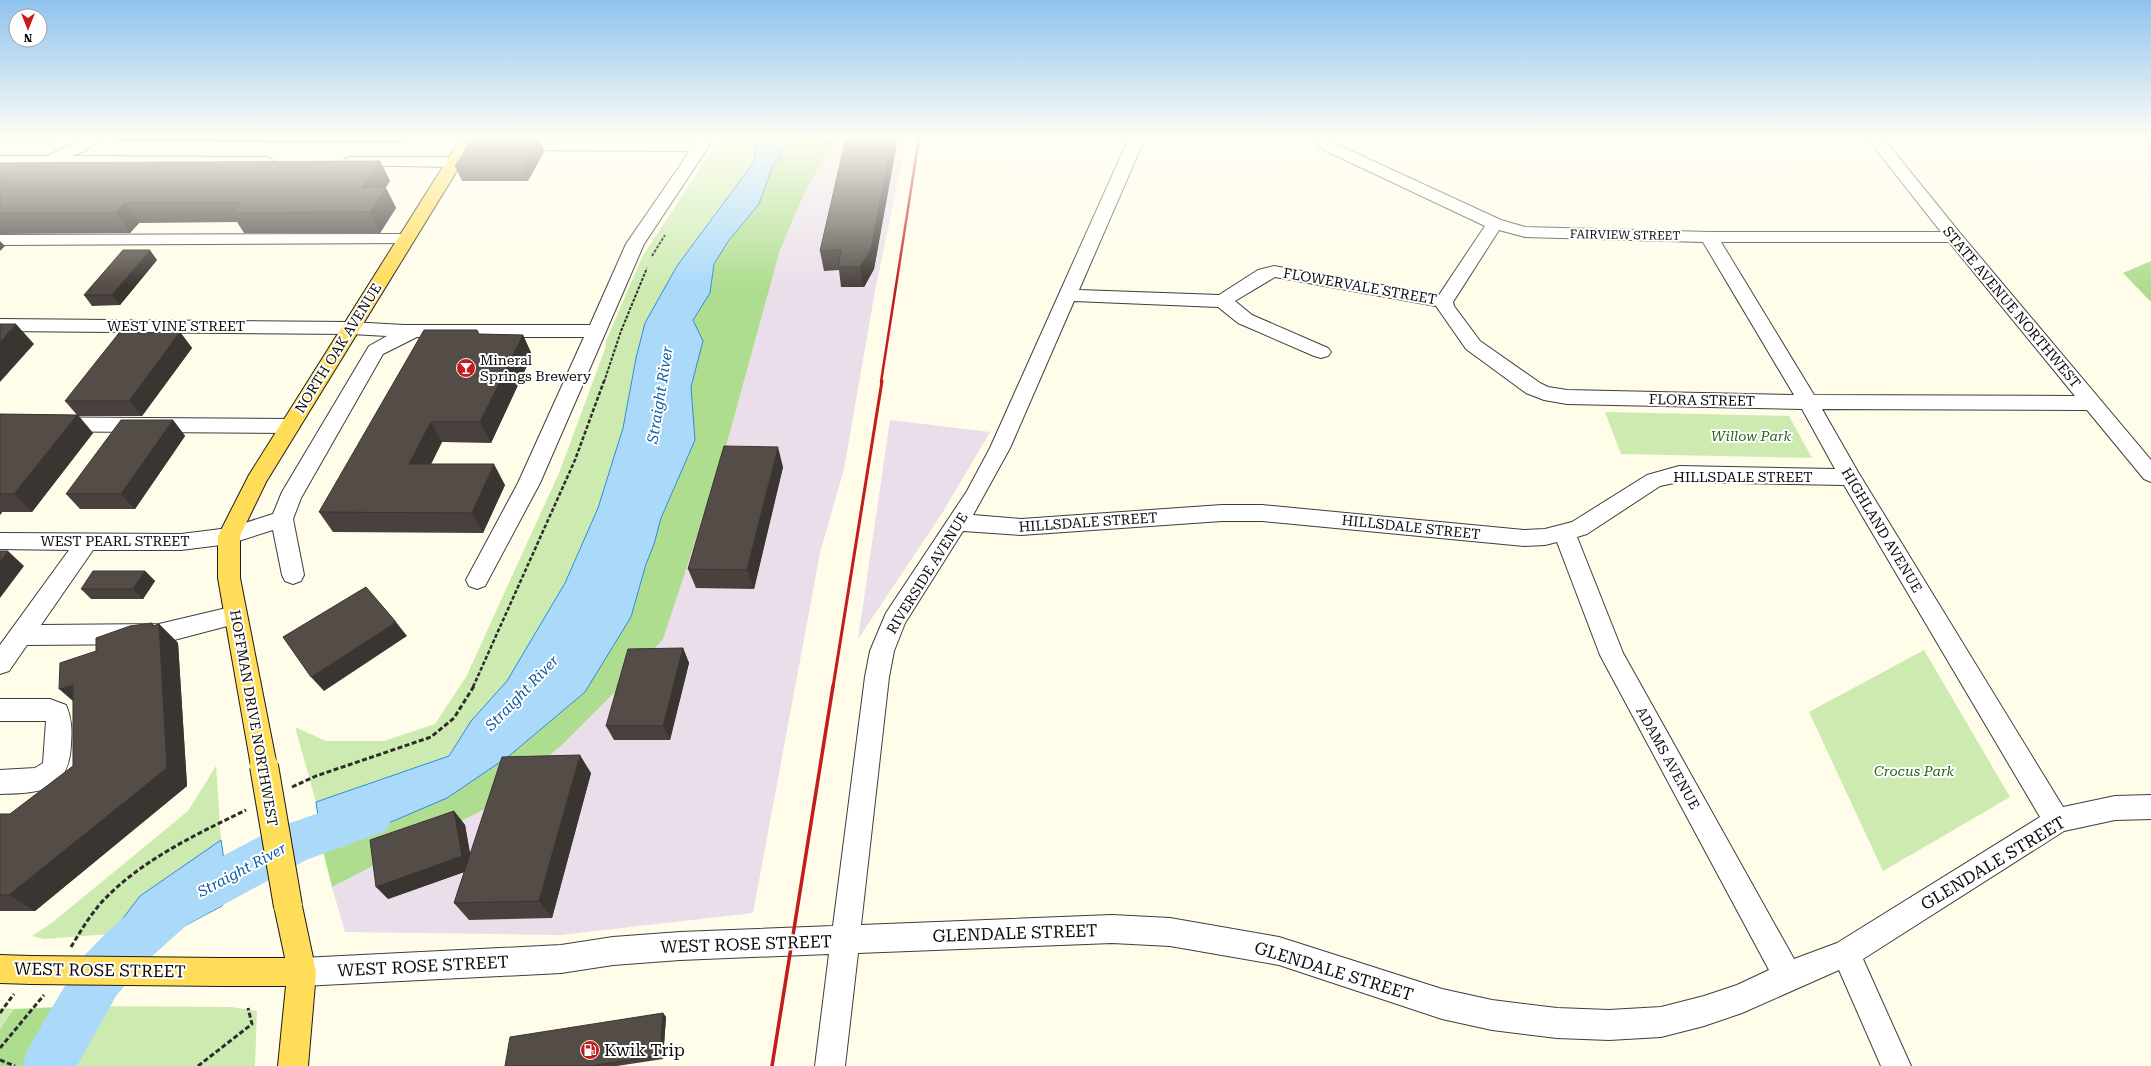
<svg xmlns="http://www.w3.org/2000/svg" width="2151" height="1066" viewBox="0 0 2151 1066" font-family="'Roboto Serif',serif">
  <rect width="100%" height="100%" fill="#fffce9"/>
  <g fill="#eadeeb">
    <polygon points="843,138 907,138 875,291 844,469 820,553 753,913 560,935 345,932 332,887 483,810 561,746 624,683 724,454 780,250 804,194 830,147"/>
    <polygon points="890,420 990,432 941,515 858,639"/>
  </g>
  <g fill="#cdebb1">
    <path d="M 0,138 L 74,138 C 51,149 25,145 0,145 Z"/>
    <polygon points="718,138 756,138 754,162 677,266 645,323 636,358 623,428 598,508 565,583 507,681 471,721 449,756 316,802 295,727 326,741 384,741 435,724 466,677 559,473 605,349 606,341 642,257 718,141"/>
    <polygon points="1605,412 1789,416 1812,458 1621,454"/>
    <polygon points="1924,650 2010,797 1883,871 1809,712"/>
    <polygon points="216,766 221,840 140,896 111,934 44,939 32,936 53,922 188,811"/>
    <polygon points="82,1006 231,1007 257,1011 255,1066 48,1066"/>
    <polygon points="0,1008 14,1009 0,1029"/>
  </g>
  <g fill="#afdd8f">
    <polygon points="791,138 843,138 830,147 804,194 780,250 724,454 663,639 624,683 561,746 483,810 332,887 323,851 447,798 509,756 585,692 631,617 646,564 654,544 661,518 695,440 691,387 703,341 693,320 710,293 714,264 729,240 758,204 772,168"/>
    <polygon points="2151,261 2151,302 2123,273"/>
    <polygon points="82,1006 48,1066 0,1066 0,1029 14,1009"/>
  </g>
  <g fill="#aad9fa" stroke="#2d8bd5">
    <polygon points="756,138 791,138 772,168 759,204 729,240 714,264 710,293 693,320 703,341 691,387 695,440 661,518 654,544 646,564 631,617 585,692 509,756 447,798 323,851 316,802 449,756 471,721 507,681 565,583 598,508 623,428 636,358 645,323 677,266 754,162"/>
    <polygon points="221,840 229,894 222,906 171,933 111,934 140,896"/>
  </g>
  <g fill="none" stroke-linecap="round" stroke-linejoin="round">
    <polygon fill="#aad9fa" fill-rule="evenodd" points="370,795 386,801 393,816 386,831 306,860 188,924 141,966 116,996 77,1066 22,1066 29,1047 80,960 107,932 154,892 276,828"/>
    <defs>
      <g id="minor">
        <polygon points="84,138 102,138 85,151 72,156 265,157 271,159 273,162 271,165 265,167 0,166 0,156 47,156"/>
        <polygon points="695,138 711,138 709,146 644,244 540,483 485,586 477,589 469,586 466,580 518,483 584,337 417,337 383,354 301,498 293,519 304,575 301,581 293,584 285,581 282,575 273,530 229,544 181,550 93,550 41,625 159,624 235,606 243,608 247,615 243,622 235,624 159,644 27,645 9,671 0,674 0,645 69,550 0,549 0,533 181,534 229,528 273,514 282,492 369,346 387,336 351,334 0,331 0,319 351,322 404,325 590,325 626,244 690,151 512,150 506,148 504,145 506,142 512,140 694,141"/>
        <path d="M 1127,138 L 1145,138 L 1079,290 L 1219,295 L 1258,270 L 1274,266 L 1439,295 L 1485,226 L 1324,150 L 1311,138 L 1328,138 L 1336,144 L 1501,220 L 1525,227 L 1709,232 L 1941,232 L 1867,138 L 1883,138 L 1960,233 L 2151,460 L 2151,482 L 2144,479 L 2087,410 L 1822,409 L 1858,472 L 2063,807 L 2115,796 L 2151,795 L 2151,819 L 2115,820 L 2064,831 L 1863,959 L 1911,1066 L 1881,1066 L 1839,970 L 1742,1013 L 1704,1026 L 1661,1037 L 1609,1040 L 1557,1038 L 1492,1030 L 1442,1019 L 1279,965 L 1170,946 L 1112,943 L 858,953 L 845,1066 L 815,1066 L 829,954 L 680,960 L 613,965 L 561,973 L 302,986 L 292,982 L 288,972 L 292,962 L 302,958 L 561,945 L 613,937 L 680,932 L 833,926 L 865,677 L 870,651 L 886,613 L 967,491 L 990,448 L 1128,140 ZM 1499,230 L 1525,237 L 1703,242 L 1794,395 L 1567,390 L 1548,387 L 1540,383 L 1480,341 L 1454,306 L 1453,302 ZM 1721,242 L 1949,242 L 2075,396 L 1814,395 ZM 1275,277 L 1436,306 L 1466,349 L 1526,393 L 1544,400 L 1567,404 L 1802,409 L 1835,469 L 1679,466 L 1647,475 L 1572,522 L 1545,529 L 1524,530 L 1262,505 L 1222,505 L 1021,519 L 973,515 L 1010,448 L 1074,301 L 1218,307 L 1238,323 L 1314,356 L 1321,358 L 1328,356 L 1331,352 L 1328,348 L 1252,315 L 1235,301 ZM 1679,482 L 1844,485 L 2040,817 L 1837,943 L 1794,959 L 1623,653 L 1577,537 L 1587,534 L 1660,486 ZM 1222,521 L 1262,521 L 1524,546 L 1545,545 L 1557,542 L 1600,655 L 1769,970 L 1737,985 L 1704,996 L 1661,1007 L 1609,1010 L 1557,1008 L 1492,1000 L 1442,989 L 1279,937 L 1170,918 L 1112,915 L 861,925 L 889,677 L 894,651 L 905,623 L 963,531 L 1021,535 Z"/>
        <polygon points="351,157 453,157 459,159 461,162 459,165 453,167 345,165 343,162 345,159"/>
        <polygon points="406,234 412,235 415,239 412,243 0,245 0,235"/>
        <polygon points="0,417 290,419 297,421 300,426 297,431 290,433 0,431"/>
        <path d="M 0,699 L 50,699 L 66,705 C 72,719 72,730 71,744 C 69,792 40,793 0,794 L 0,770 L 35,768 L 43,763 L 46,721 L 0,721 Z"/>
      </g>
      <g id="major">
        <polygon points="461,138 477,138 266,482 240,536 240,578 277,766 273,774 264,777 255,774 251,766 218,578 218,536 249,475"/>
        <polygon points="288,893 298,897 302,906 316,972 308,1066 278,1066 286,986 222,986 212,982 208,972 212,962 222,958 285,958 274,906 278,897"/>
        <polygon points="0,955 31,956 41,960 45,970 41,980 31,984 0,983"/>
      </g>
    </defs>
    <use href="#minor" stroke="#3e3e3e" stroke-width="2"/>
    <use href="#major" stroke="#1c1c1c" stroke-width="2"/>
    <g stroke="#2d2d2d" stroke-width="2" stroke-dasharray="3 1.5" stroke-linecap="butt">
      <polyline points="820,138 821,140 829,141 837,138"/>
      <polyline points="652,256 665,235"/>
      <polyline points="604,382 621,331 647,268"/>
    </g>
    <polyline stroke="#2d2d2d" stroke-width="2.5" stroke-dasharray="4 2" stroke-linecap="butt" points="473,687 575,460 604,381"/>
    <g stroke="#2d2d2d" stroke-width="3" stroke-dasharray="5 2.5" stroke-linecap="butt">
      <polyline points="292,787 316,776 431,737 454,718 474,686"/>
      <path d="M 71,947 C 80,932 89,917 100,904 C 139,861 195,835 246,810"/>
      <polyline points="0,1013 14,994"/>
      <polyline points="0,1048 44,995"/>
      <polyline points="0,1060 15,1066"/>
      <polyline points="198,1066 252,1024 248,1008"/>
    </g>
    <use href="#minor" fill="#fff" fill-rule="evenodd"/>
    <use href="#major" fill="#ffdd59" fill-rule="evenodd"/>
    <polyline stroke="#c21c1d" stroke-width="2.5" points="881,382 919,138"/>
    <polyline stroke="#c21c1d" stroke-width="3" points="833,687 882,381"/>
    <polyline stroke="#c21c1d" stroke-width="3.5" points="772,1066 833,686"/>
    <defs>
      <g id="major-bridge">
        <polyline points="264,766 288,906"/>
        <polyline points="31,970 222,972"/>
      </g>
    </defs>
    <use href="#major-bridge" stroke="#1c1c1c" stroke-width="30" stroke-linecap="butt"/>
    <use href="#major-bridge" stroke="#ffdd59" stroke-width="28"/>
  </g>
  <g fill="#48413d">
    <polygon points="116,138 404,138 400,143 119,142"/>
    <polygon points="473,138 636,138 635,139 540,139 544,152 528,181 462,181 455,166"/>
    <polygon points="846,138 897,138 897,142 874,269 864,287 841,287 839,270 824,271 820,251"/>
    <polygon points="380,161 390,181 385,188 386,188 396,208 380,233 244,233 237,222 139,223 130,233 0,234 0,163"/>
    <polygon points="157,260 120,305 92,306 84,295"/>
    <polygon points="180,332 192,348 142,416 79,416 93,433 32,512 2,512 0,515 0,414 77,415 65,401"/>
    <polygon points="479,334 523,335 532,355 491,443 442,442 431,464 505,485 483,533 333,532 319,512"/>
    <polygon points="173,420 185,436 135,509 80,509 66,494"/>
    <polygon points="783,467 754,589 696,588 688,569"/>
    <polygon points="145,571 155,581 143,599 91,599 81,589"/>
    <polygon points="159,624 178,643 187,786 35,911 0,911 0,814 10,814 73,766 96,651"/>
    <polygon points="683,648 689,663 670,740 614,740 606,726"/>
    <polygon points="591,773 552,918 469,920 454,903 464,872 388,899 454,811 465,825 470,855"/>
    <polygon points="663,1013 666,1017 663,1059 617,1066 505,1066"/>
  </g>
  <g fill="#3b3532">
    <polygon points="398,138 404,138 400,143"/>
    <polygon points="539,138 544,152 528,181 522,166"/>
    <polygon points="892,138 897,138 897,142 874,269 864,287 860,267"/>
    <polygon points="380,161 390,181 372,208 361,188"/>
    <polygon points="386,188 396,208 380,233 370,212"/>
    <polygon points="125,203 139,223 130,233 116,213"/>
    <polygon points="0,241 5,246 0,251"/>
    <polygon points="150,250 157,260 120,305 112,295"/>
    <polygon points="16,324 34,344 0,382 0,342"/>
    <polygon points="180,332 192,348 142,416 129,401"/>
    <polygon points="523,335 532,355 491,443 480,422"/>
    <polygon points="77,415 93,433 32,512 14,494"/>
    <polygon points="173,420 185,436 135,509 121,494"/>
    <polygon points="431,422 442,442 421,484 409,464"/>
    <polygon points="778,447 783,467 754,589 747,570"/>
    <polygon points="494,464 505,485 483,533 472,513"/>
    <polygon points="0,510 2,512 0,515"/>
    <polygon points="8,551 24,566 0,598 0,562"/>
    <polygon points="145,571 155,581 143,599 133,589"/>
    <polygon points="396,622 407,636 324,691 311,677"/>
    <polygon points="152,623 159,631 159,624 178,643 187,786 35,911 9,895 152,626"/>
    <polygon points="683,648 689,663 670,740 663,726"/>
    <polygon points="73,685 81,708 59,689"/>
    <polygon points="580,755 591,773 552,918 539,901"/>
    <polygon points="454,811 465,825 473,869 388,899 376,887"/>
    <polygon points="663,1013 666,1017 663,1059 660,1055"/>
  </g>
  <g fill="#544c47" stroke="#3b3532">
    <polygon points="473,138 539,138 522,166 455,166"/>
    <polygon points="846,138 892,138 871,249 860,267 838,267 841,250 820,251"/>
    <polygon points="380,161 361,188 386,188 370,212 232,213 240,202 125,203 116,213 0,213 0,163"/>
    <polygon points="123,250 150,250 112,295 84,295"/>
    <polygon points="0,324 16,324 0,342"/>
    <polygon points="424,330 477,330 479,334 523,335 480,422 431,422 409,464 494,464 472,513 319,512"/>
    <polygon points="180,332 129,401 65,401 119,333"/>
    <polygon points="0,414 77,415 14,494 0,494"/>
    <polygon points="121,420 173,420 121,494 66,494"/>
    <polygon points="724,446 778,447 747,570 688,569"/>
    <polygon points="0,551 8,551 0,562"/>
    <polygon points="93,571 145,571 133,589 81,589"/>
    <polygon points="366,587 396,622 311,677 283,637"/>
    <polygon points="152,623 152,626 159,624 167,768 9,895 0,895 0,814 10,814 73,766 73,685 59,689 60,663 96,651 96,638 130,626"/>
    <polygon points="683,648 663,726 606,726 628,649"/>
    <polygon points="580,755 539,901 454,903 502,757"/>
    <polygon points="454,811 462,856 376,887 370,840"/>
    <polygon points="663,1013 660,1055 591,1066 505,1066 510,1037"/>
  </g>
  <linearGradient id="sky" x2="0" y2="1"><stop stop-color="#8fc3ef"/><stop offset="0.48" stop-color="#fffef5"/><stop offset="1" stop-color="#fffef5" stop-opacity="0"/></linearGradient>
  <rect width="2151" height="287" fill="url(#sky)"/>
  <defs>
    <symbol id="bar-disc" viewBox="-11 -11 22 22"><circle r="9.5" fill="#c21c1d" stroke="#fff"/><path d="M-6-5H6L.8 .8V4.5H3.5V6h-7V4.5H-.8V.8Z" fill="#fff"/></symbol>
    <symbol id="fuel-disc" viewBox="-11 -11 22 22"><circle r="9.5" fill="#c21c1d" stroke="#fff"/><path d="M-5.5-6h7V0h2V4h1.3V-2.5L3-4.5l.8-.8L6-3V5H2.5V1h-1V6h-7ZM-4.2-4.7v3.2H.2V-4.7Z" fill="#fff"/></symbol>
  </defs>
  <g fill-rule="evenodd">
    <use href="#bar-disc" x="455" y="357" width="22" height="22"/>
    <use href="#fuel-disc" x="579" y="1039" width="22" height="22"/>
  </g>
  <g text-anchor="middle" stroke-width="4" stroke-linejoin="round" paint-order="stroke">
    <g font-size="12" fill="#0b0b0b" stroke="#fff">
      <text transform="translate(1625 235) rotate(1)" y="4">FAIRVIEW STREET</text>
    </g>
    <g font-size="14" fill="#0b0b0b" stroke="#fff">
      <text transform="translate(1360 286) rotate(10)" y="5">FLOWERVALE STREET</text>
      <text transform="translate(2012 307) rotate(50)" y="5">STATE AVENUE NORTHWEST</text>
      <text x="176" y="331">WEST VINE STREET</text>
      <text transform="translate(338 348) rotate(-58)" y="5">NORTH OAK AVENUE</text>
      <text transform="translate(1702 400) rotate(1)" y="5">FLORA STREET</text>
      <text x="1743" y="482">HILLSDALE STREET</text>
      <text transform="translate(1088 522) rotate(-4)" y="5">HILLSDALE STREET</text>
      <text transform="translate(1411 527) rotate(6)" y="5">HILLSDALE STREET</text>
      <text transform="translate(1882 530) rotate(59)" y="5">HIGHLAND AVENUE</text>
      <text x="115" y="546">WEST PEARL STREET</text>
      <text transform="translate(927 573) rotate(-58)" y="5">RIVERSIDE AVENUE</text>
      <text transform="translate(254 718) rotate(80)" y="5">HOFFMAN DRIVE NORTHWEST</text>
      <text transform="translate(1668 758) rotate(61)" y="5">ADAMS AVENUE</text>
    </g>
    <g font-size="14" fill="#0b0b0b" stroke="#fff" text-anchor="start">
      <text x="480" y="365">Mineral<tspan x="480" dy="16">Springs Brewery</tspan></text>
    </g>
    <g font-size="14" font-style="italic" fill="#256518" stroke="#fff">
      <text x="1751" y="441">Willow Park</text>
      <text x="1914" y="776">Crocus Park</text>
    </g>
    <g font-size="15" font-style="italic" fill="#0e5ca3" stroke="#fff">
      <text transform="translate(660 395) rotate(-81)" y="5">Straight River</text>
      <text transform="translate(522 693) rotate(-46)" y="5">Straight River</text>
      <text transform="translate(242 870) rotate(-28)" y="5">Straight River</text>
    </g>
    <g font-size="17" fill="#0b0b0b" stroke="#fff">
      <text transform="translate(1993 863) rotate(-31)" y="6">GLENDALE STREET</text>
      <text transform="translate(1015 933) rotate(-2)" y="6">GLENDALE STREET</text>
      <text transform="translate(746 944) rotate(-2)" y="6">WEST ROSE STREET</text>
      <text transform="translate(423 966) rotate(-3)" y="6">WEST ROSE STREET</text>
      <text transform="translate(100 970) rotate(1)" y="6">WEST ROSE STREET</text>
      <text transform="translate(1334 971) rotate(17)" y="6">GLENDALE STREET</text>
    </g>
    <g font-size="17" fill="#0b0b0b" stroke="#fff" text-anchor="start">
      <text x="604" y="1056">Kwik Trip</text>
    </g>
  </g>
  <g transform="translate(28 28) rotate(180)"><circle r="19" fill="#ffffff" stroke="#9d9d9d"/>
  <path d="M0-3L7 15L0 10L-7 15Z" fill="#c21c1d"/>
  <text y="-6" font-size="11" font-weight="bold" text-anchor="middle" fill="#0b0b0b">N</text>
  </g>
</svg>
